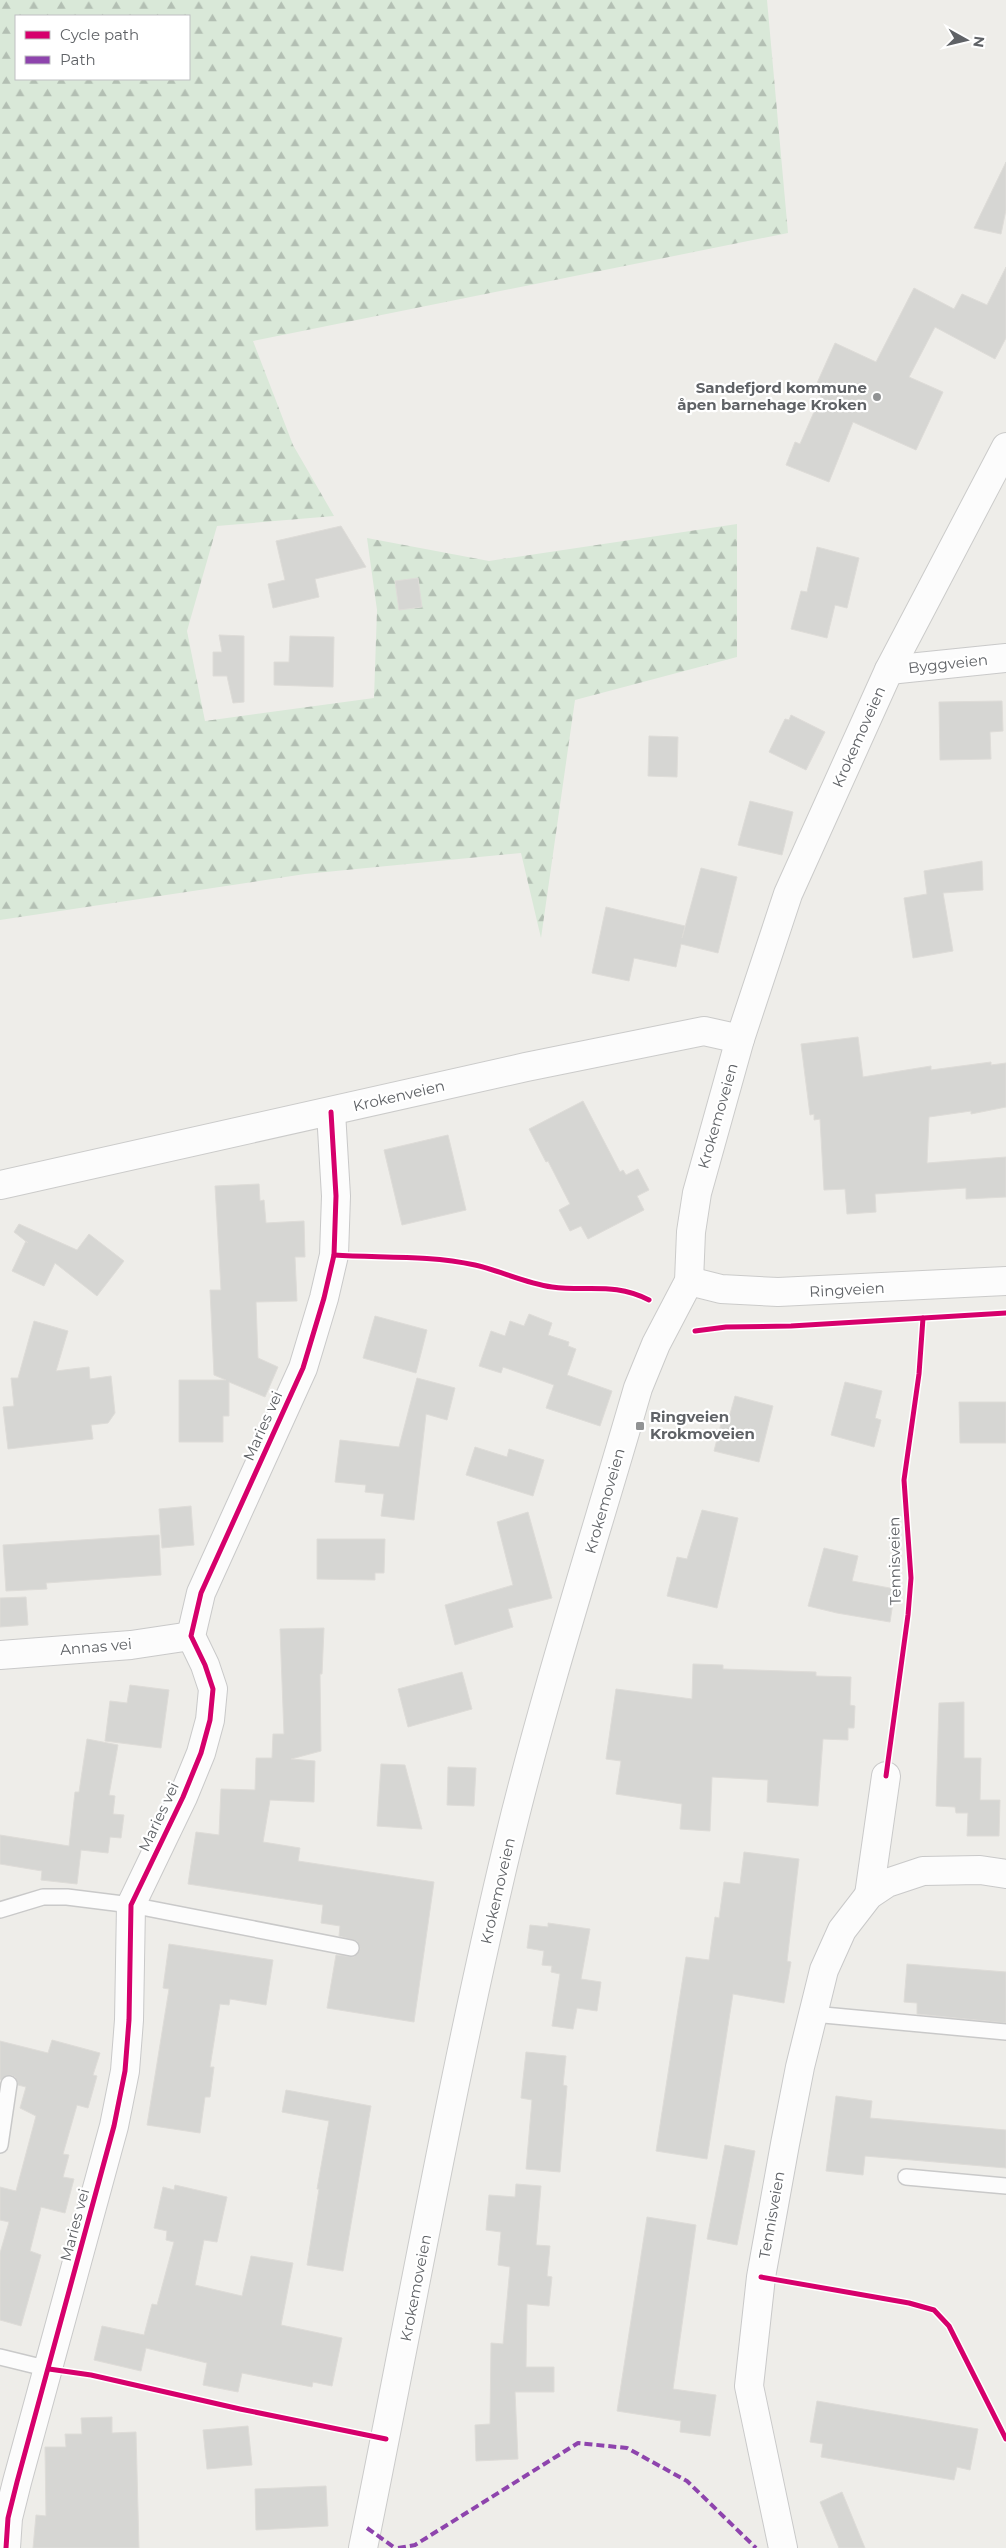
<svg xmlns="http://www.w3.org/2000/svg" width="1006" height="2548" viewBox="0 0 1006 2548" font-family="Montserrat,sans-serif">
  <defs>
    <pattern id="forest-firs" width="22" height="20" patternUnits="userSpaceOnUse" patternTransform="scale(1.25)"><rect width="22" height="20" fill="#d9e8d8"/><path d="M5 1l3.5 6h-7zM16 11l3.5 6h-7z" fill="#b3bfb3"/></pattern>
  </defs>
  <rect width="100%" height="100%" fill="#eeede9"/>
  <path fill="url(#forest-firs)" fill-rule="evenodd" d="M 0,0 L 767,0 L 788,233 L 253,341 L 293,445 L 334,516 L 217,526 L 187,631 L 205,721 L 374,698 L 377,610 L 367,538 L 489,561 L 737,524 L 737,657 L 575,700 L 541,938 L 521,853 L 305,874 L 0,920 ZM 16,16 L 189,16 L 189,79 L 16,79 Z"/>
  <g fill="#d6d6d3" stroke="#dedcd8">
    <polygon points="1006,162 1006,210 1001,234 974,228"/>
    <polygon points="1006,267 1006,338 995,359 935,327 909,377 943,392 916,450 853,422 829,482 786,465 795,442 800,444 821,396 813,392 835,343 876,362 914,288 954,309 962,294 987,305"/>
    <polygon points="341,526 366,567 315,579 319,597 273,608 268,584 285,580 276,541"/>
    <polygon points="817,547 859,558 847,608 835,605 827,638 791,629 801,591 807,592"/>
    <polygon points="418,578 422,607 399,610 395,581"/>
    <polygon points="219,635 244,636 244,702 233,703 227,676 213,676 213,652 222,652"/>
    <polygon points="290,636 334,637 333,687 274,685 274,662 289,662"/>
    <polygon points="1002,701 1003,731 990,732 991,759 940,760 939,702"/>
    <polygon points="791,715 825,732 806,770 769,752 785,719 789,720"/>
    <polygon points="649,736 678,737 677,777 648,776"/>
    <polygon points="750,801 793,812 782,855 738,845"/>
    <polygon points="982,861 983,890 943,893 953,951 913,958 904,898 927,894 924,871"/>
    <polygon points="701,868 737,877 718,953 681,944 676,967 634,958 629,981 592,973 606,907 685,926 682,938"/>
    <polygon points="858,1037 863,1077 931,1066 931,1070 991,1062 991,1065 1006,1063 1006,1107 971,1114 971,1111 929,1117 927,1163 1006,1157 1006,1197 966,1199 966,1188 875,1194 876,1212 847,1214 845,1189 824,1190 820,1119 814,1120 814,1114 810,1115 801,1044"/>
    <polygon points="583,1101 620,1172 623,1170 626,1175 638,1169 649,1190 637,1196 644,1210 588,1239 581,1226 570,1231 559,1210 570,1204 548,1161 546,1162 529,1129"/>
    <polygon points="448,1135 466,1210 402,1225 384,1150"/>
    <polygon points="259,1184 260,1201 264,1200 266,1223 304,1221 305,1257 295,1257 297,1301 256,1302 258,1358 278,1367 265,1397 229,1382 229,1416 223,1416 223,1442 179,1442 179,1380 226,1380 214,1375 210,1290 221,1290 215,1186"/>
    <polygon points="19,1224 77,1250 89,1234 124,1261 97,1296 55,1263 44,1286 12,1271 26,1241 28,1243 14,1232"/>
    <polygon points="529,1314 552,1323 548,1335 569,1342 568,1346 576,1349 567,1375 612,1391 600,1426 546,1408 554,1385 503,1367 501,1373 479,1366 491,1331 505,1336 510,1321 524,1326"/>
    <polygon points="375,1316 427,1330 416,1373 363,1358"/>
    <polygon points="34,1321 68,1331 56,1371 89,1367 90,1379 111,1376 115,1413 108,1423 91,1425 93,1439 8,1449 3,1407 14,1406 11,1378 18,1378"/>
    <polygon points="417,1378 455,1388 447,1420 426,1414 414,1520 381,1516 384,1494 365,1492 366,1485 335,1482 340,1440 399,1447"/>
    <polygon points="845,1382 882,1391 875,1418 881,1420 874,1447 831,1435"/>
    <polygon points="735,1396 773,1406 759,1462 714,1451 724,1412 730,1414"/>
    <polygon points="959,1402 1006,1402 1006,1443 960,1443"/>
    <polygon points="475,1447 507,1457 509,1449 544,1460 533,1496 466,1475"/>
    <polygon points="191,1506 194,1545 162,1548 159,1509"/>
    <polygon points="702,1510 738,1518 717,1608 667,1596 677,1557 687,1559"/>
    <polygon points="528,1512 552,1598 508,1609 513,1627 455,1645 445,1605 513,1585 497,1522"/>
    <polygon points="159,1535 161,1575 46,1583 47,1589 6,1591 3,1545"/>
    <polygon points="317,1539 385,1539 384,1573 375,1573 375,1580 317,1579"/>
    <polygon points="824,1548 858,1556 852,1581 895,1589 890,1622 837,1613 808,1606"/>
    <polygon points="26,1597 28,1625 0,1627 0,1598"/>
    <polygon points="324,1628 322,1674 320,1674 321,1751 291,1759 315,1761 314,1802 270,1800 263,1842 300,1848 298,1861 434,1882 414,2022 327,2008 336,1955 354,1957 360,1949 357,1941 339,1936 340,1926 321,1923 323,1905 188,1884 196,1832 219,1835 221,1789 255,1790 256,1758 272,1758 273,1734 284,1734 280,1629"/>
    <polygon points="693,1664 723,1665 723,1669 816,1672 816,1676 851,1677 850,1705 855,1706 854,1728 848,1728 848,1740 823,1739 818,1806 767,1802 768,1780 712,1777 710,1831 680,1829 682,1804 616,1794 621,1761 606,1759 616,1689 692,1699"/>
    <polygon points="462,1672 472,1709 408,1727 398,1689"/>
    <polygon points="130,1685 169,1690 161,1748 105,1741 110,1701 127,1703"/>
    <polygon points="964,1702 964,1758 981,1758 980,1800 1000,1800 999,1836 967,1836 968,1813 956,1813 955,1807 936,1806 939,1703"/>
    <polygon points="87,1739 118,1745 109,1795 115,1796 113,1814 124,1815 121,1838 110,1837 108,1853 81,1850 77,1884 41,1880 42,1871 0,1864 0,1835 69,1846 75,1792 79,1792"/>
    <polygon points="381,1764 405,1765 422,1829 377,1826"/>
    <polygon points="448,1767 476,1768 474,1806 447,1805"/>
    <polygon points="744,1852 799,1859 787,1961 791,1962 784,2003 733,1994 707,2159 656,2151 686,1957 709,1960 715,1917 719,1918 724,1882 740,1884"/>
    <polygon points="548,1923 590,1929 581,1979 601,1982 597,2011 577,2008 573,2029 552,2026 560,1974 551,1972 552,1966 542,1965 544,1951 527,1948 530,1925 548,1927"/>
    <polygon points="169,1944 273,1960 266,2005 230,1999 229,2005 220,2004 210,2067 214,2067 210,2097 205,2097 200,2133 147,2125 169,1989 163,1988"/>
    <polygon points="907,1964 1006,1972 1006,2023 917,2014 917,2003 904,2002"/>
    <polygon points="52,2040 100,2053 93,2075 97,2076 88,2108 77,2105 63,2154 69,2155 63,2177 74,2179 65,2213 41,2207 30,2251 41,2255 21,2326 0,2320 0,2253 9,2222 0,2220 0,2187 16,2191 36,2116 20,2108 26,2087 18,2085 15,2077 11,2075 0,2080 0,2041 48,2053"/>
    <polygon points="526,2052 566,2056 563,2085 567,2086 560,2172 526,2169 532,2100 521,2098"/>
    <polygon points="286,2090 371,2106 343,2271 307,2265 319,2189 317,2189 329,2121 282,2112"/>
    <polygon points="836,2096 872,2101 870,2118 1006,2130 1006,2168 865,2156 863,2175 826,2171"/>
    <polygon points="725,2145 755,2151 737,2245 707,2239"/>
    <polygon points="516,2184 541,2186 536,2245 550,2246 547,2276 552,2277 549,2306 527,2304 526,2367 554,2367 554,2392 515,2392 518,2459 476,2461 475,2425 490,2424 491,2343 503,2344 510,2267 498,2265 501,2232 486,2230 489,2195 515,2197"/>
    <polygon points="175,2185 227,2197 217,2242 204,2240 195,2285 242,2296 251,2256 293,2263 281,2325 342,2338 332,2386 313,2382 312,2387 242,2373 238,2392 203,2385 207,2363 146,2348 141,2371 94,2360 102,2326 144,2335 152,2304 157,2305 174,2242 166,2240 167,2231 154,2228 163,2187 174,2190"/>
    <polygon points="647,2217 696,2225 673,2389 716,2395 710,2436 680,2432 681,2421 617,2411"/>
    <polygon points="817,2401 978,2429 970,2470 957,2467 954,2480 821,2457 823,2444 810,2442"/>
    <polygon points="112,2417 112,2433 136,2432 139,2548 33,2548 36,2515 46,2516 45,2447 66,2447 65,2434 82,2434 81,2418"/>
    <polygon points="248,2426 252,2465 207,2469 203,2430"/>
    <polygon points="326,2486 328,2526 256,2530 255,2489"/>
    <polygon points="842,2492 865,2548 839,2548 820,2502"/>
  </g>
  <g fill="none" stroke-linecap="round" stroke-linejoin="round">
    <defs>
      <g id="lane">
        <polyline points="0,1910 43,1897 67,1897 131,1905 351,1948"/>
        <polyline points="813,2014 1006,2032"/>
        <polyline points="0,2145 9,2084"/>
        <polyline points="906,2177 1006,2186"/>
        <polyline points="0,2357 49,2369"/>
      </g>
      <g id="street">
        <polyline points="889,670 1006,658"/>
        <polyline points="0,1655 131,1645 191,1636"/>
        <polyline points="869,1895 886,1776"/>
        <polyline points="6,2548 8,2518 17,2482 114,2126 125,2071 129,2020 131,1905 183,1797 201,1753 210,1720 213,1689 205,1665 191,1636 201,1593 303,1368 324,1298 334,1255 336,1196 331,1112"/>
        <polyline points="783,2548 749,2386 761,2277 785,2144 800,2067 824,1970 842,1930 869,1895 887,1883 923,1871 980,1870 1006,1874"/>
      </g>
      <g id="secondary">
        <polyline points="0,1185 526,1067 704,1031 740,1039"/>
        <polyline points="689,1281 721,1289 778,1292 1006,1281"/>
        <path d="M 363,2548 C 411,2313 452,2077 508,1844 C 545,1691 594,1540 638,1388 L 656,1344 L 689,1281 L 691,1232 L 697,1193 L 740,1039 L 788,894 L 889,670 L 1006,447"/>
      </g>
    </defs>
    <use href="#lane" stroke="#c9c9c9" stroke-width="18"/>
    <use href="#street" stroke="#c9c9c9" stroke-width="30"/>
    <use href="#secondary" stroke="#cbcbca" stroke-width="30"/>
    <use href="#lane" stroke="#fcfcfc" stroke-width="15"/>
    <use href="#street" stroke="#fcfcfc" stroke-width="28"/>
    <use href="#secondary" stroke="#fcfcfc" stroke-width="28"/>
    <g stroke="#8e44ad" stroke-width="4" stroke-dasharray="8 4" stroke-linecap="butt">
      <polyline points="367,2528 395,2548"/>
      <polyline points="398,2548 415,2545 578,2443 627,2448 687,2481 756,2548"/>
    </g>
    <defs>
      <g id="cycleway">
        <path d="M 334,1255 C 381,1258 428,1255 475,1265 C 501,1271 525,1283 552,1287 C 589,1292 613,1282 649,1300"/>
        <polyline points="695,1331 726,1327 791,1326 1006,1313"/>
        <polyline points="886,1776 908,1615 911,1578 904,1480 919,1374 923,1318"/>
        <polyline points="761,2277 909,2303 934,2310 949,2326 1006,2439"/>
        <polyline points="49,2369 91,2375 240,2409 386,2439"/>
        <polyline points="6,2548 8,2518 17,2482 114,2126 125,2071 129,2020 131,1905 183,1797 201,1753 210,1720 213,1689 205,1665 191,1636 201,1593 303,1368 324,1298 334,1255 336,1196 331,1112"/>
      </g>
    </defs>
    <use href="#cycleway" stroke="#fff" stroke-width="8"/>
    <use href="#cycleway" stroke="#d6006c" stroke-width="5"/>
  </g>
  <g fill="#919394" stroke="#fff" stroke-width="2">
    <circle cx="877" cy="397" r="5"/>
    <rect x="635" y="1421" width="10" height="10" rx="2.5"/>
  </g>
  <g text-anchor="middle" stroke-width="4.5" stroke-linejoin="round" paint-order="stroke">
    <g font-size="15" font-weight="bold" fill="#5f6266" stroke="#fff" text-anchor="end">
      <text x="867" y="393">Sandefjord kommune<tspan x="867" dy="17">åpen barnehage Kroken</tspan></text>
      <text x="650" y="1422" text-anchor="start">Ringveien<tspan x="650" dy="17">Krokmoveien</tspan></text>
    </g>
    <g font-size="15" fill="#5f6266" stroke="#fff">
      <text transform="translate(948 664) rotate(-6)" y="5">Byggveien</text>
      <text transform="translate(859 737) rotate(-66)" y="5">Krokemoveien</text>
      <text transform="translate(399 1096) rotate(-13)" y="5">Krokenveien</text>
      <text transform="translate(718 1116) rotate(-74)" y="5">Krokemoveien</text>
      <text transform="translate(847 1290) rotate(-3)" y="5">Ringveien</text>
      <text transform="translate(263 1426) rotate(-66)" y="5">Maries vei</text>
      <text transform="translate(605 1501) rotate(-74)" y="5">Krokemoveien</text>
      <text transform="translate(895 1561) rotate(-91)" y="5">Tennisveien</text>
      <text transform="translate(96 1647) rotate(-5)" y="5">Annas vei</text>
      <text transform="translate(159 1817) rotate(-65)" y="5">Maries vei</text>
      <text transform="translate(498 1891) rotate(-77)" y="5">Krokemoveien</text>
      <text transform="translate(772 2215) rotate(-80)" y="5">Tennisveien</text>
      <text transform="translate(75 2225) rotate(-75)" y="5">Maries vei</text>
      <text transform="translate(416 2288) rotate(-79)" y="5">Krokemoveien</text>
    </g>
  </g>
  <rect x="15" y="15" width="175" height="65" fill="#ffffff" stroke="#bfc0c2"/>
  <rect x="25" y="31" width="25" height="8" fill="#d6006c" stroke="#bfc0c2"/>
  <text x="60" y="40" font-size="15" fill="#5f6266">Cycle path</text>
  <rect x="25" y="56" width="25" height="8" fill="#8e44ad" stroke="#bfc0c2"/>
  <text x="60" y="65" font-size="15" fill="#5f6266">Path</text>
  <g transform="translate(966 40) rotate(98)" stroke="#ffffff" stroke-width="4" paint-order="stroke">
  <path d="M0-4L9 19L0 12L-9 19Z" fill="#5f6266"/>
  <text y="-8" font-size="14" font-weight="bold" text-anchor="middle" fill="#5f6266">N</text>
  </g>
</svg>
